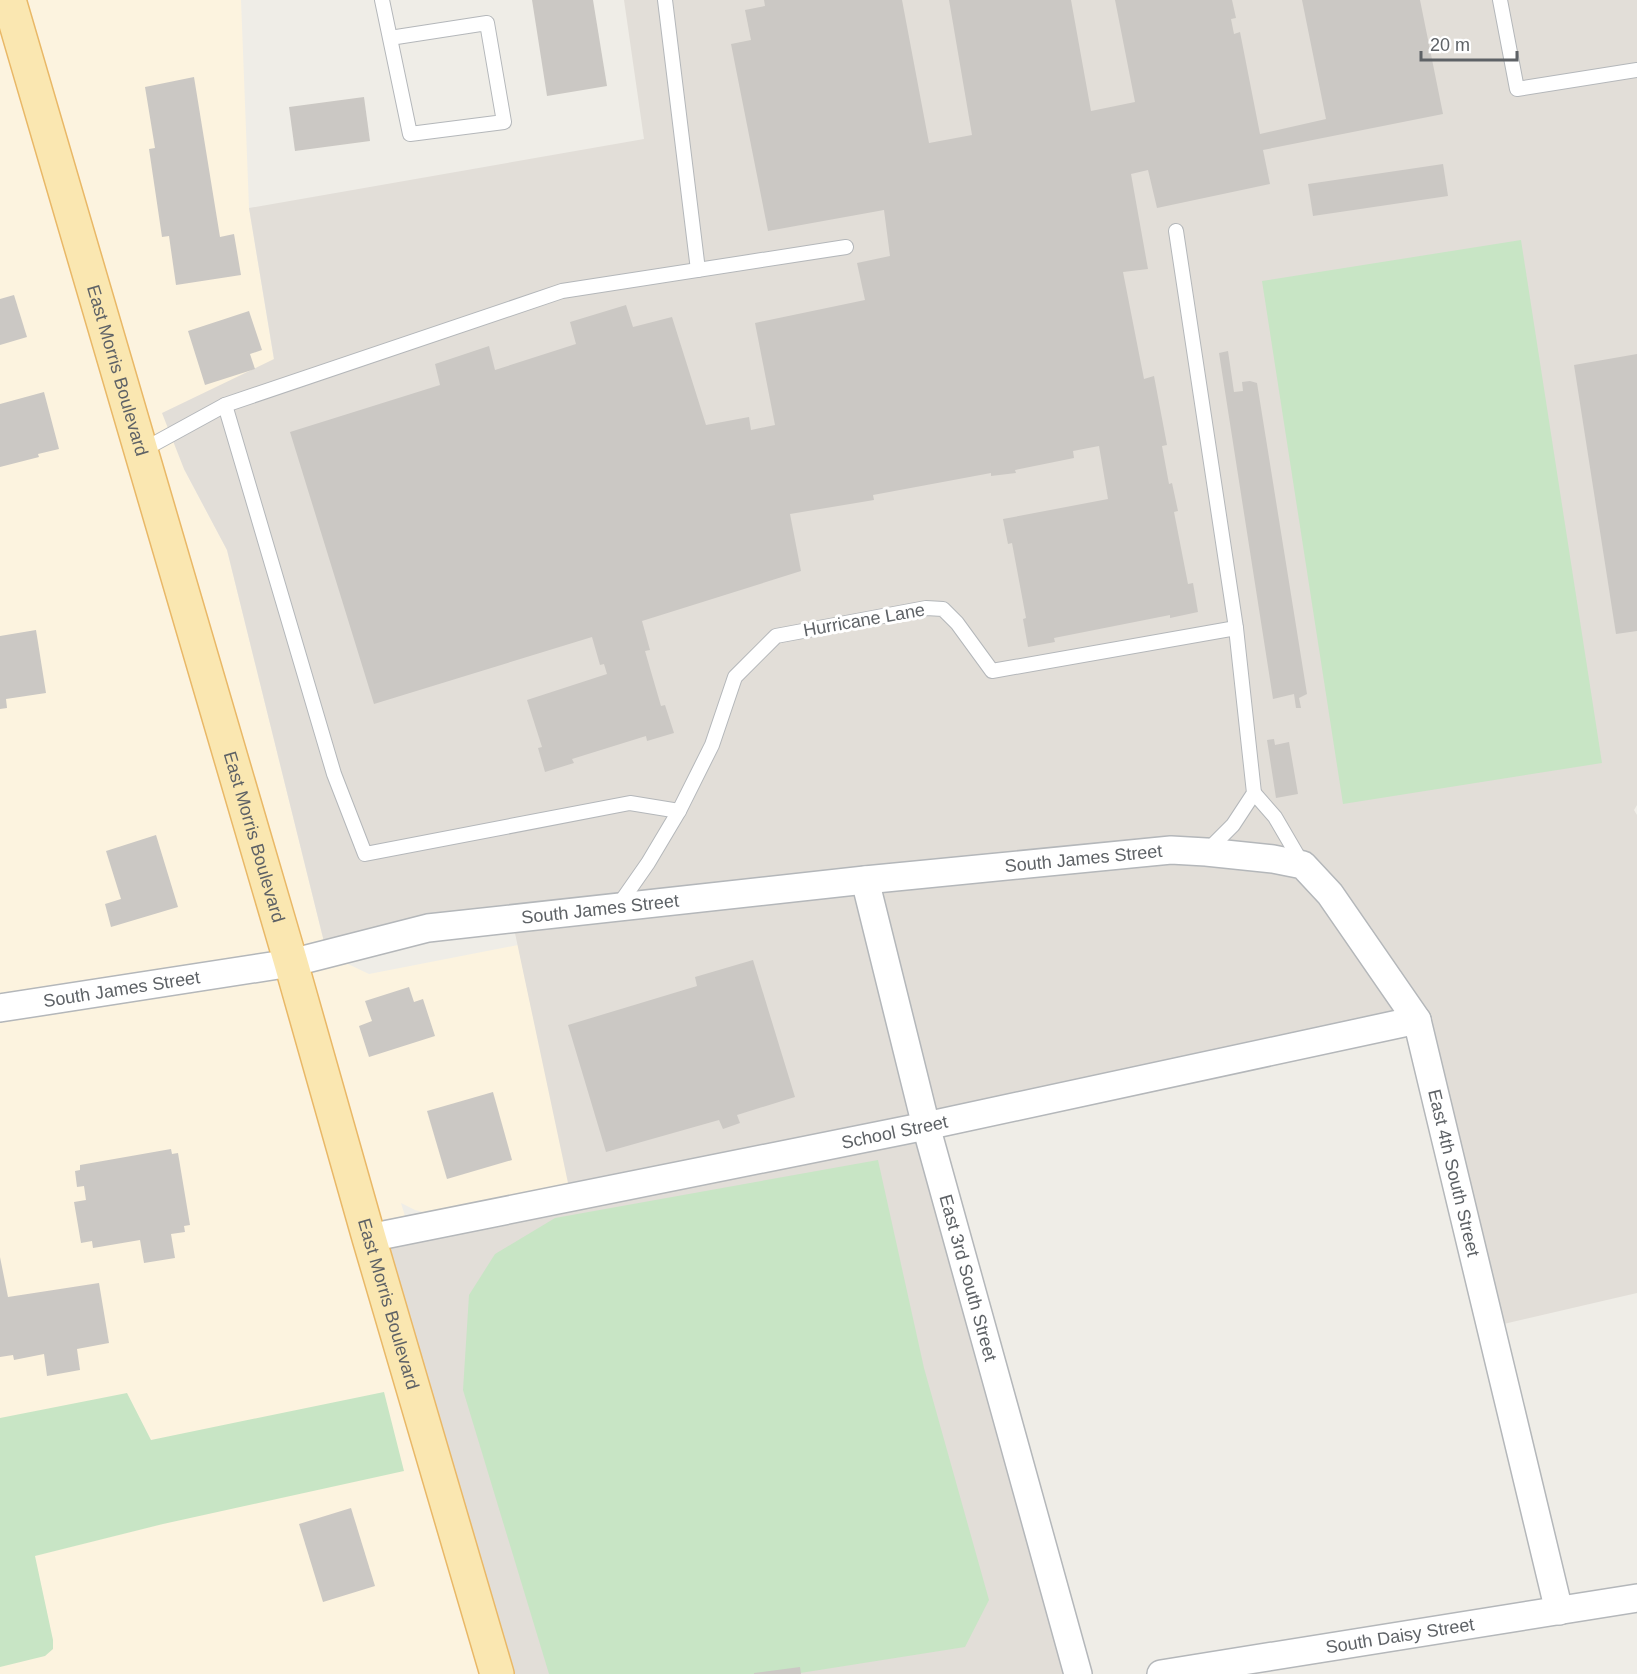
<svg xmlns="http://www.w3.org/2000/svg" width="1637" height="1674" viewBox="0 0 1637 1674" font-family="Arial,sans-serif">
  <rect width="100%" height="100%" fill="#efede7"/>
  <polygon fill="#fcf3df" points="0,0 241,0 249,208 274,360 184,469 227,550 327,954 369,974 518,945 569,1186 426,1213 415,1210 401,1203 547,1674 0,1674"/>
  <polygon fill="#e2ded8" points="624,0 1637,0 1637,805 1634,810 1637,815 1637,1293 1491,1327 1417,1020 926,1126 1078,1674 497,1674 369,1238 571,1197 512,919 327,954 227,550 184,469 162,413 274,359 249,208 644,139"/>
  <g fill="#c8e5c5">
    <polygon points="1521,240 1602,763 1343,804 1262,281"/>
    <polygon points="878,1160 924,1368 989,1600 965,1647 794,1674 549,1674 463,1390 469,1295 495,1254 555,1218"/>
    <polygon points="384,1392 404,1471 163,1524 35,1556 53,1640 53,1649 45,1656 0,1667 0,1418 127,1393 151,1440"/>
  </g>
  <g fill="#cbc8c4">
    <polygon points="532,0 593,0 607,86 547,96"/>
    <polygon points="764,0 902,0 929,143 972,135 949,0 1071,0 1091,111 1135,102 1115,0 1232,0 1236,18 1231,19 1234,34 1240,32 1260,134 1326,119 1302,0 1420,0 1443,114 1263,150 1270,184 1157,208 1148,170 1131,174 1148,269 1123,272 1144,379 1154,376 1167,445 1162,446 1169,484 1172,483 1178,511 1174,512 1188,584 1193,583 1198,612 1170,618 1170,615 1054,638 1055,642 1028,647 1023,619 1026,618 1012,543 1008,544 1003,519 1108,499 1099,446 1073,451 1074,458 1015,470 1016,473 991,476 991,473 873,495 874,500 790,514 801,571 642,621 650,650 645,651 661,706 665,705 674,733 647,741 646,736 572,759 574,763 545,772 538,748 542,747 527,700 607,674 604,664 600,665 592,637 374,704 290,432 440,385 435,364 489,346 495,370 576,344 570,322 626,305 633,327 672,317 706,425 749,417 751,430 775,425 755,323 865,300 857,263 890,256 884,210 768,231 731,44 751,40 745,10 765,6"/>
    <polygon points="194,77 220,237 234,234 241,275 176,285 169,236 162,237 149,149 155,148 145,87"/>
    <polygon points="364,97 370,141 295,151 289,107"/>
    <polygon points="1443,164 1448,196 1313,216 1308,184"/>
    <polygon points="14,295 27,337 0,345 0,299"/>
    <polygon points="249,311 262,350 250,354 255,369 205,385 188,331"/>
    <polygon points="1228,351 1234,392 1243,391 1242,382 1250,381 1257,383 1307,694 1299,698 1301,708 1296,708 1294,694 1273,699 1219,353"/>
    <polygon points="1637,354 1637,631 1616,634 1574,365"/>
    <polygon points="44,392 59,449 38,454 39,457 0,467 0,404"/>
    <polygon points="36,630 46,693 6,699 7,708 0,709 0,636"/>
    <polygon points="1274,739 1275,745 1289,742 1298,794 1276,798 1267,740"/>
    <polygon points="156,835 178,907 111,927 105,904 121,899 106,851"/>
    <polygon points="753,960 795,1097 737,1115 740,1123 723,1129 719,1120 606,1152 568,1025 697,986 695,977"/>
    <polygon points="409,987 414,1002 423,999 435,1036 369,1057 359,1026 372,1021 365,1001"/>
    <polygon points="493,1092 512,1160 447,1179 427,1111"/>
    <polygon points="171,1149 172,1154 178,1153 190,1225 184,1226 185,1232 171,1234 175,1258 144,1263 140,1240 93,1248 92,1241 81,1243 74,1202 86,1200 84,1186 77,1187 75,1171 80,1170 80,1165"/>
    <polygon points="0,1257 8,1297 99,1283 109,1343 77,1349 80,1370 47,1376 44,1354 14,1360 13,1355 0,1357"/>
    <polygon points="351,1508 375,1586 323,1602 299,1524"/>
    <polygon points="800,1667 801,1674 754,1674 754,1673"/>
  </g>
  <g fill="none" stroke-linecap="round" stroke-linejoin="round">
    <defs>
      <g id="lane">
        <polyline points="382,0 410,134 504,122 487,23 390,38"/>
        <polyline points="665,0 698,270"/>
        <polyline points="1500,0 1517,89 1637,70"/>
        <polyline points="1176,231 1236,628 1254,793 1233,825 1206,852"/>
        <polyline points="225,405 334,774 365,854 630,803 679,811"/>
        <polyline points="141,451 225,405 562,291 846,247"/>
        <polyline points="1254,793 1275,817 1303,865"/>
        <polyline points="618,906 648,863 679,811 712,745 735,677 776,636 926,608 943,609 957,623 992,671 1236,628"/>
      </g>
      <g id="street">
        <path id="s1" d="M 865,880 L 926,1126 L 1078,1674"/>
        <path id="s2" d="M 0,1008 L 291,963 L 428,928 L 865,880 L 1171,850 L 1206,852 L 1273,859 L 1303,865 L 1330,894 L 1417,1020 L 1559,1611"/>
        <path id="s3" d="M 369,1238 L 926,1126 L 1417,1020"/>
        <path id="s4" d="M 1161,1674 L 1637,1598"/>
      </g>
      <g id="primary">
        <path id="s5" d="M 9,0 L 291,963 L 369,1238 L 497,1674"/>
      </g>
    </defs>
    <use href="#lane" stroke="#b4b7ba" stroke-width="16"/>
    <use href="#street" stroke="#b4b7ba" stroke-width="30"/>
    <use href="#primary" stroke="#e9b867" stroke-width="36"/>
    <use href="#lane" stroke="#fff" stroke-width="14"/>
    <use href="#street" stroke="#fff" stroke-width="27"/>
    <use href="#primary" stroke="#fae7b1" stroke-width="33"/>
  </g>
  <g text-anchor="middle" stroke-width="6" stroke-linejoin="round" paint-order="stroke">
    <g font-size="18" fill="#5e6266" stroke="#fff">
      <text dy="6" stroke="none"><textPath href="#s5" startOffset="386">East Morris Boulevard</textPath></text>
      <text transform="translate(864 620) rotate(-10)" y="6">Hurricane Lane</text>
      <text dy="6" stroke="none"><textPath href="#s5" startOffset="872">East Morris Boulevard</textPath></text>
      <text dy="6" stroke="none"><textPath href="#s2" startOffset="1095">South James Street</textPath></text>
      <text dy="6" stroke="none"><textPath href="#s2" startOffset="609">South James Street</textPath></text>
      <text dy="6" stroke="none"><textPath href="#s2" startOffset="123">South James Street</textPath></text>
      <text dy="6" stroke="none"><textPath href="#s3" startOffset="536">School Street</textPath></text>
      <text dy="6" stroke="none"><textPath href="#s2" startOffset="1666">East 4th South Street</textPath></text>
      <text dy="6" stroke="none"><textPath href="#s1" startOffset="411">East 3rd South Street</textPath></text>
      <text dy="6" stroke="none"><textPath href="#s5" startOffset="1358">East Morris Boulevard</textPath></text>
      <text dy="6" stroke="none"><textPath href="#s4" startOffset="242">South Daisy Street</textPath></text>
    </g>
  </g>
  <path d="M1421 51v9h96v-9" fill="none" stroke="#5e6266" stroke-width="3"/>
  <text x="1430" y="51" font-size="18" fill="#5e6266" stroke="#ffffff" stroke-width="4.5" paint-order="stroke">20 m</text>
</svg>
